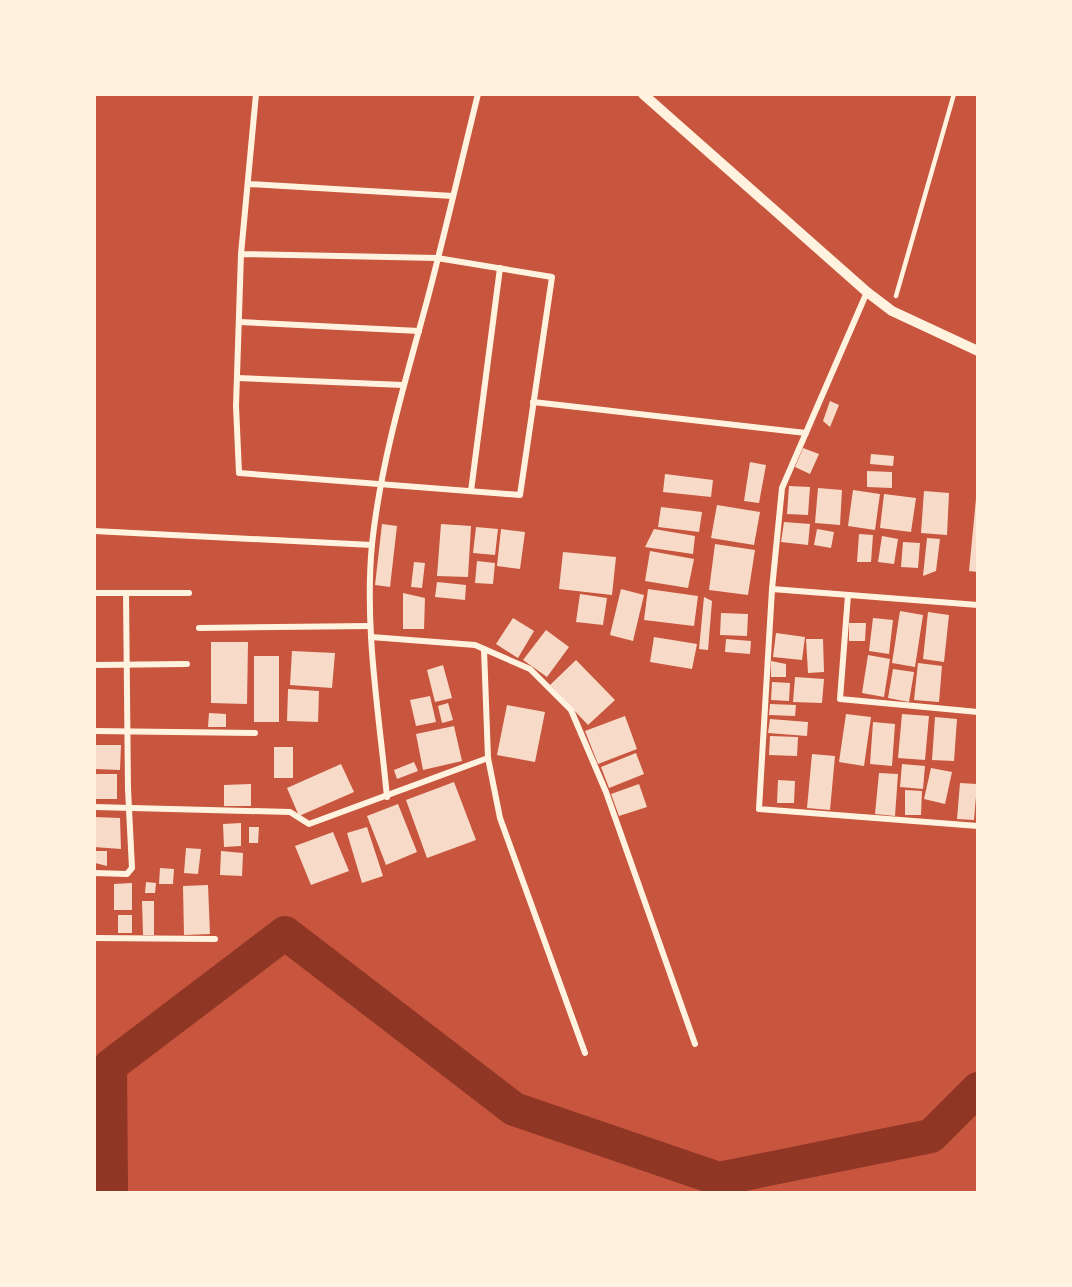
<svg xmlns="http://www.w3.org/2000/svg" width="1072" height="1287" viewBox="0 0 1072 1287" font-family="Figtree,sans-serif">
  <rect width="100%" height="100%" fill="#c8553d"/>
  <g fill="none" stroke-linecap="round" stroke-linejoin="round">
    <polyline stroke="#8f3625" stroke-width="34" points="111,1192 110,1066 285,933 514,1109 719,1179 931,1136 978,1089"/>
  </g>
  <g fill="#f7dbc8">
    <polygon points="830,401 839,405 830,427 823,421"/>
    <polygon points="803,448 819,454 810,474 795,467"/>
    <polygon points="871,454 894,456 893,466 870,464"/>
    <polygon points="750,462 766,465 759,503 744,501"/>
    <polygon points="867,471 892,472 892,488 867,487"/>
    <polygon points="665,474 713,480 711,497 663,492"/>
    <polygon points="789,486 810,487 808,515 787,514"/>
    <polygon points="818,488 842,490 840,525 815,523"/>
    <polygon points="853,490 880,494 875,530 848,526"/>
    <polygon points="924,491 949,493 947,535 921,533"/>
    <polygon points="884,494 916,498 911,532 880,528"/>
    <polygon points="976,499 978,499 978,572 969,571"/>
    <polygon points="717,505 760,512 754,545 711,538"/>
    <polygon points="661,507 702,512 699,532 658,527"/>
    <polygon points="784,522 810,524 808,545 781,542"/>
    <polygon points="382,524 397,526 390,587 375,585"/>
    <polygon points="441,524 471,526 468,577 437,576"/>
    <polygon points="476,527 498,529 495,555 473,553"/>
    <polygon points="501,529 525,532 520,569 497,566"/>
    <polygon points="654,529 695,536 693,554 645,547"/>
    <polygon points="817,529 834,532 831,548 814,545"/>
    <polygon points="859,534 873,535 871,562 857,562"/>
    <polygon points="882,536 898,539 894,564 878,562"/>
    <polygon points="927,538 940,539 936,571 923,576"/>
    <polygon points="903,542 920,543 918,568 901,567"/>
    <polygon points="715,544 755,550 748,595 709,590"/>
    <polygon points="650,551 694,559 688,588 645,581"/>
    <polygon points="563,552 616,557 612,595 559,589"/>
    <polygon points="477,561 495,563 493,584 475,583"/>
    <polygon points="414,562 425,563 422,588 411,587"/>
    <polygon points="437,582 466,585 465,600 435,597"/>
    <polygon points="621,589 644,595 633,641 610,635"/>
    <polygon points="648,589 698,596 694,626 644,620"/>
    <polygon points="403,593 425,598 424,629 403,629"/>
    <polygon points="580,594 607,598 603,625 576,622"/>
    <polygon points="704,597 712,601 708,650 699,649"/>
    <polygon points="900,611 923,615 915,667 892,663"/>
    <polygon points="928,612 949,615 944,662 923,659"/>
    <polygon points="721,613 748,614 747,636 720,635"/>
    <polygon points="513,618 534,631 518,658 496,644"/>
    <polygon points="873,618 893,620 889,654 869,651"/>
    <polygon points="849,623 866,623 865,641 849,641"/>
    <polygon points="546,630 569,647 547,677 523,660"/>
    <polygon points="776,633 805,637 802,660 773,657"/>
    <polygon points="654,637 697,644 692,669 650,662"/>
    <polygon points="726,639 751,641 750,654 725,652"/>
    <polygon points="806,639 823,639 824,672 808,673"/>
    <polygon points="211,642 248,642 247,704 211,703"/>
    <polygon points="292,651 335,653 332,688 290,685"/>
    <polygon points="868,655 890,659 884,697 862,693"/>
    <rect x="254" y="656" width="25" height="66"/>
    <polygon points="576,660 615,700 588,725 550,685"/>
    <polygon points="771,661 786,664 786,677 771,677"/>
    <polygon points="918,663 942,666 939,702 914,700"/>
    <polygon points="443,665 452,698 435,702 427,670"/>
    <polygon points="893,669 914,672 909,702 888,698"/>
    <polygon points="795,677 824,679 822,703 793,702"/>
    <polygon points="772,682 790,683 789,701 771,700"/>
    <polygon points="288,689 319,691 318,722 287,721"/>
    <polygon points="430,696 436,722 416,726 410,700"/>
    <polygon points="448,703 453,720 442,723 438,706"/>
    <polygon points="770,704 796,705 795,716 769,715"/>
    <polygon points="507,705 545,712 535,762 497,755"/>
    <polygon points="209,713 226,714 226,727 208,727"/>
    <polygon points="846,714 871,717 864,766 839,762"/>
    <polygon points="902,714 929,716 925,760 898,758"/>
    <polygon points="625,716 637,749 598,764 585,731"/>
    <polygon points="935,717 957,719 954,761 932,760"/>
    <polygon points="770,719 808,722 807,736 768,733"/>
    <polygon points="873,722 895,724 892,766 870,764"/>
    <polygon points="454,726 462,761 423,770 416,734"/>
    <polygon points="770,736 798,737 797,756 769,755"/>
    <polygon points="94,745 121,745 120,770 94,769"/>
    <rect x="274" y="747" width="19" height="31"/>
    <polygon points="636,753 644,774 609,788 601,767"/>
    <polygon points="812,754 835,756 830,810 807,808"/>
    <polygon points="414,762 418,771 397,779 394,770"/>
    <polygon points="341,764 354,792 299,816 287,788"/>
    <polygon points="902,764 925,766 923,789 900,787"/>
    <polygon points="931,768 952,772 945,804 924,799"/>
    <polygon points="879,773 898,774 895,816 875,814"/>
    <rect x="94" y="774" width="23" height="25"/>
    <polygon points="778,780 795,781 794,803 777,803"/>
    <polygon points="454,782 476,840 427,858 406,800"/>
    <polygon points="960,783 977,784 974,820 957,819"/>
    <polygon points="251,784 251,806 224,806 224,785"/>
    <polygon points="639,784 647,807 619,816 611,794"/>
    <polygon points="905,790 922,791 921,815 905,815"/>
    <polygon points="398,804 417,852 386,865 367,816"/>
    <polygon points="94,817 120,818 121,849 94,847"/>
    <polygon points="241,823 241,846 224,847 223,824"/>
    <polygon points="249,827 259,827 258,843 249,843"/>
    <polygon points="367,827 383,876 362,883 347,833"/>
    <polygon points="333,832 349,871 311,885 295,846"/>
    <polygon points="186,848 201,849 198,874 184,873"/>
    <polygon points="96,851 107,851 107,866 95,863"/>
    <polygon points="221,851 243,853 242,876 220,875"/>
    <polygon points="160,868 174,869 173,884 159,884"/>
    <polygon points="146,882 156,883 155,893 145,893"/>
    <polygon points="132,883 132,910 114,910 114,884"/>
    <polygon points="208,885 210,934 184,935 183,886"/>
    <polygon points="142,901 154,901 154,935 143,935"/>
    <rect x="118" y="915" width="14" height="18"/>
  </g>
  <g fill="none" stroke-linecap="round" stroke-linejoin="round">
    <polyline stroke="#fff3e0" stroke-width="4.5" points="896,296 954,94"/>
    <g stroke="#fff3e0" stroke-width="6">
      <polyline points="248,184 453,196"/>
      <polyline points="241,254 437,258 552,277 520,495 239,473 236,406 241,254 256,94"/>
      <polyline points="867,292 782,488 772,589 759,809 978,826"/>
      <polyline points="239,322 419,331"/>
      <polyline points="237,378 403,385"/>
      <polyline points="533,402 806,433"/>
      <polyline points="471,491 500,268"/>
      <polyline points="94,531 372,545"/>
      <polyline points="772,589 978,605"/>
      <polyline points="94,593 189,593"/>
      <polyline points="848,595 840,699 978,712"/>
      <polyline points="199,628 370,626"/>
      <polyline points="371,637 475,645 530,669 571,710 606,792 695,1044"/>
      <polyline points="484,649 488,758 500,818 585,1053"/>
      <polyline points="94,665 187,664"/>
      <polyline points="94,731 255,733"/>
      <path d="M 387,797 C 379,713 364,628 372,544 C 381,461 405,382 427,301 C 445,233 461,163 478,94"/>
      <polyline points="94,807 290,812 309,824 488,758"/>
      <polyline points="94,873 127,874 132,868 128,789 126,593"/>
      <polyline points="94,938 215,939"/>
    </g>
    <polyline stroke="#fff3e0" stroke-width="10" points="643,94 867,292 892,311 978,351"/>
  </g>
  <rect width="1072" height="1287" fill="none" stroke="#fff3e0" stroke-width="192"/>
</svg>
